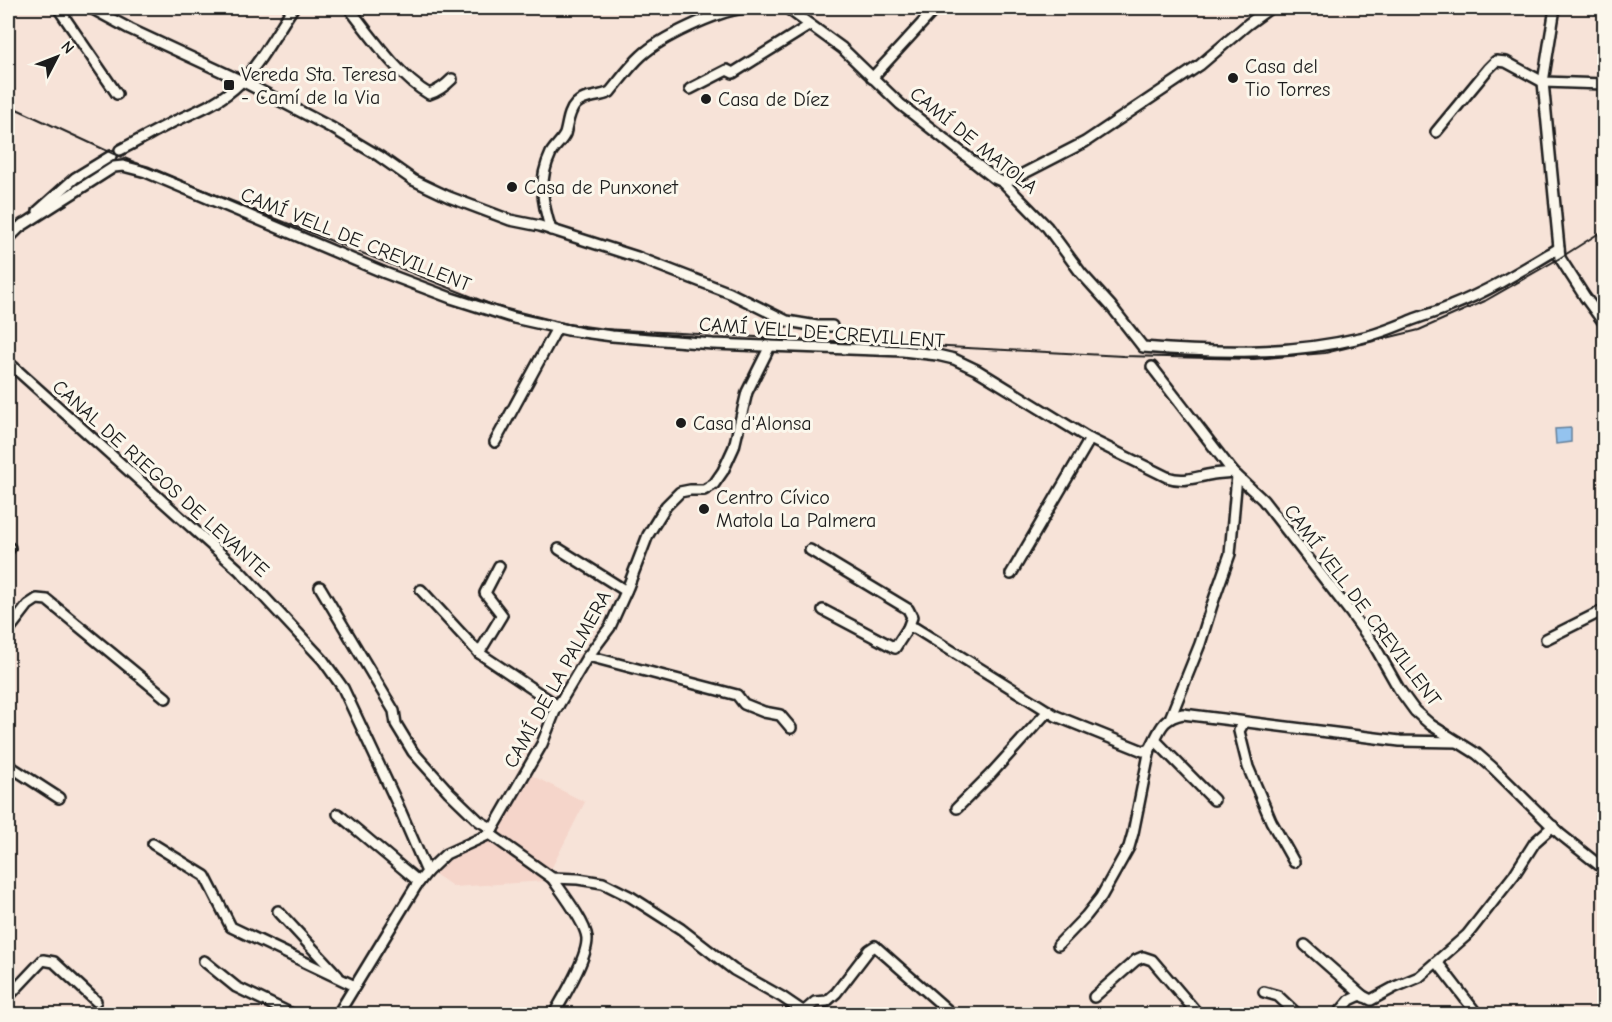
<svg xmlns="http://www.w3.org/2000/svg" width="1612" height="1022" viewBox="0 0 1612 1022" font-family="'Comic Neue',sans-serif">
  <rect width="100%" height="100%" fill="#f7e3d8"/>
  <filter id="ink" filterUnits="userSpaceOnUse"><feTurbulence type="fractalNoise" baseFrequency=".0167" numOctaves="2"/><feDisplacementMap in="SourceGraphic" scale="12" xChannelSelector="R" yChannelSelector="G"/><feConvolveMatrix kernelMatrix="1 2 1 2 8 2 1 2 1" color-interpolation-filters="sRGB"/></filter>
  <g filter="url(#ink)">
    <polygon fill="#f5d5ca" points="531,775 585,802 545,881 454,887 435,874 452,856 497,833"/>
    <polygon fill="#94c3ef" stroke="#64809b" stroke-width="1.5" points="1571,428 1571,442 1556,444 1555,429"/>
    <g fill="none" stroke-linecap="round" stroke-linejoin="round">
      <defs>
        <g id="minor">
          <polyline points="58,8 117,94"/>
          <polyline points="91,8 130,29 242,81 332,128 379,156 413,180 449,197 510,220 540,226 637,257 730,293 787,321 817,326 832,326"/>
          <path d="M 349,8 C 370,35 399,77 429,94 C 439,91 445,86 452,79"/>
          <path d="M 787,8 L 842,48 L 900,104 L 994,178 L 1003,182 L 1047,227 L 1081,273 L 1111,306 L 1143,347 C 1216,353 1289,355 1360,338 C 1379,334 1395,327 1412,320 C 1425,315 1438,312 1451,306 C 1489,291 1524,269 1559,248"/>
          <polyline points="1555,8 1543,82 1560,258 1585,297 1604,323"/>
          <polyline points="872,78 936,8"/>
          <polyline points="690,89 727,70 733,73 810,25"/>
          <polyline points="1436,132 1488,69 1496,61 1506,62 1543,82 1604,84"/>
          <path d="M 120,150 C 138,141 155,131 173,122 C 197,111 221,102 240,83 C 259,65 278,30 293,8"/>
          <polyline points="1003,182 1013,179 1085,142 1200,65 1248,24 1270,8"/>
          <polyline points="38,211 75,178 111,156"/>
          <path d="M 20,227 L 114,167 L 123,166 L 146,172 L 385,273 L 451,298 L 514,318 L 568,330 L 612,336 L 713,344 L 903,351 L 937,355 L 954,359 L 977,370 L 1088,438 L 1167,477 C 1185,483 1195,477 1213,474 C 1220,473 1226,473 1233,472 L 1263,500 L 1350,612 L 1374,645 L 1399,689 L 1415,711 L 1431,725 L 1477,754 L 1492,767 L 1560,834 L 1604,869"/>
          <path d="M 551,230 C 542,202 538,180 551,153 C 555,146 562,141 565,134 C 568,124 568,112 576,104 C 585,95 599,98 610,92 C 620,80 630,66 641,56 C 661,37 716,12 743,8"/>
          <polyline points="8,239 23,224"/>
          <polyline points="8,362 239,570 323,660 343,688 397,803 427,872"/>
          <polyline points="1152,367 1233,472"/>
          <polyline points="495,442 557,328"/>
          <polyline points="559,549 626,591"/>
          <polyline points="8,550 10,548"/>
          <polyline points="810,550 908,609 912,617 908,628"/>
          <polyline points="1011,574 1090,439"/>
          <polyline points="320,587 394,711 396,724 413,752 449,792 479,821 493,829"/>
          <polyline points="421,590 479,653 558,706"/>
          <path d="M 823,610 L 895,648 L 908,628 L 915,628 L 1056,716 L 1143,751 L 1150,749 C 1160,731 1161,718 1183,714 L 1400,741 L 1458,742"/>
          <polyline points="8,631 28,605 37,599 47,600 166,698"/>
          <polyline points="1546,639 1604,610"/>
          <polyline points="479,653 502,615 485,593 499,566"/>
          <polyline points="588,656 737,695 744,704 764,712 780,715 791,728"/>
          <polyline points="1171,716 1200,644 1212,605 1230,554 1237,476"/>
          <polyline points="1244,722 1239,731 1248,767 1271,821 1294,862"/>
          <polyline points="1155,740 1214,800"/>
          <polyline points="8,765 59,798"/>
          <polyline points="957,808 990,775 1048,711"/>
          <polyline points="338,814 419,882"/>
          <polyline points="490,834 552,878 578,879 603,883 631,897 681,929 734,970 782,997 807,1014"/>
          <polyline points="153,844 205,876 231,927 355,986"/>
          <path d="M 552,878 C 561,891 586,923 587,938 C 588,957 564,996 554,1014"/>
          <polyline points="278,911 338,976"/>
          <polyline points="1058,945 1086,916 1101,897 1129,847 1133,833 1150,749"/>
          <polyline points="1305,945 1364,997"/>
          <polyline points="204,961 236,987 292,1014"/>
          <polyline points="1437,962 1477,1014"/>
          <polyline points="1264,992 1278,996 1297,1014"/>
          <polyline points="8,997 43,960 54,962 96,1001"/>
          <polyline points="1094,997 1136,960 1143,957 1152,960 1198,1014"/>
          <polyline points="338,1014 416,886 427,872 446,854 490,834 542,744 555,711 586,659 610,627 628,587 648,535 666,506 680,492 690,490 704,490 714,484 723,471 734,447 747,392 770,346"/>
          <polyline points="801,1014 815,1002 827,1001 836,993 869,950 875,946 952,1014"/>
          <polyline points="1338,1014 1350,1000 1361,995 1371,1000 1395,987 1419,977 1467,935 1514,875 1535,842 1553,826"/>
        </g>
      </defs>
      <use href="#minor" stroke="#1c1c1c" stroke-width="14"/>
      <use href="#minor" stroke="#fbf7ec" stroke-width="9"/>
      <polyline stroke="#1c1c1c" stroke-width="2" points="8,105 114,154 495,306 584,328 1123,356 1254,359 1325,353 1419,330 1485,301 1560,258 1604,230"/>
    </g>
  </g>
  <g fill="#1c1c1c" stroke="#fbf7ec" stroke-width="2">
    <circle cx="1233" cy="78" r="6"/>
    <rect x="223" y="79" width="12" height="12" rx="3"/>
    <circle cx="706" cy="99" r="6"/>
    <circle cx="512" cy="187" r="6"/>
    <circle cx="681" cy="423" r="6"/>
    <circle cx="704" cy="509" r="6"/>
  </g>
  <g text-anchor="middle" stroke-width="6" stroke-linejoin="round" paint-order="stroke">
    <g font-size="20" fill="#1c1c1c" stroke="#fbf7ec" text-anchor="start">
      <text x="1245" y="73">Casa del<tspan x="1245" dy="23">Tio Torres</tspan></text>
      <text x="241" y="81">Vereda Sta. Teresa<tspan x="241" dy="23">- Camí de la Via</tspan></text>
      <text x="718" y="106">Casa de Díez</text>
      <text x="524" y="194">Casa de Punxonet</text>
      <text x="693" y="430">Casa d'Alonsa</text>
      <text x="716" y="504">Centro Cívico<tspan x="716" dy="23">Matola La Palmera</tspan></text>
    </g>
    <g font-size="20" fill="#1c1c1c" stroke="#fbf7ec">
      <text transform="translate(974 140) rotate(39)" y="7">CAMÍ DE MATOLA</text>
      <text transform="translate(356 239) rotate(22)" y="7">CAMÍ VELL DE CREVILLENT</text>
      <text transform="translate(822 332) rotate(4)" y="7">CAMÍ VELL DE CREVILLENT</text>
      <text transform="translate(161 478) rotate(42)" y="7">CANAL DE RIEGOS DE LEVANTE</text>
      <text transform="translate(1363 605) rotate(53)" y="7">CAMÍ VELL DE CREVILLENT</text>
      <text transform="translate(557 679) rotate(-61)" y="7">CAMÍ DE LA PALMERA</text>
    </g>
  </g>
  <rect width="1612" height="1022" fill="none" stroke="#fbf7ec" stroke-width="30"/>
  <rect x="15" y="15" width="1582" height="992" fill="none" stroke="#1c1c1c" stroke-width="2" filter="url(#ink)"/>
  <g transform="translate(57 57) rotate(48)" stroke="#fbf7ec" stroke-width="4.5" paint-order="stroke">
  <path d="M0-4.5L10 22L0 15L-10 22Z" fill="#1c1c1c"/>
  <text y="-9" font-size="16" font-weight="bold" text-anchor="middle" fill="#1c1c1c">N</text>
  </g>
</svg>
